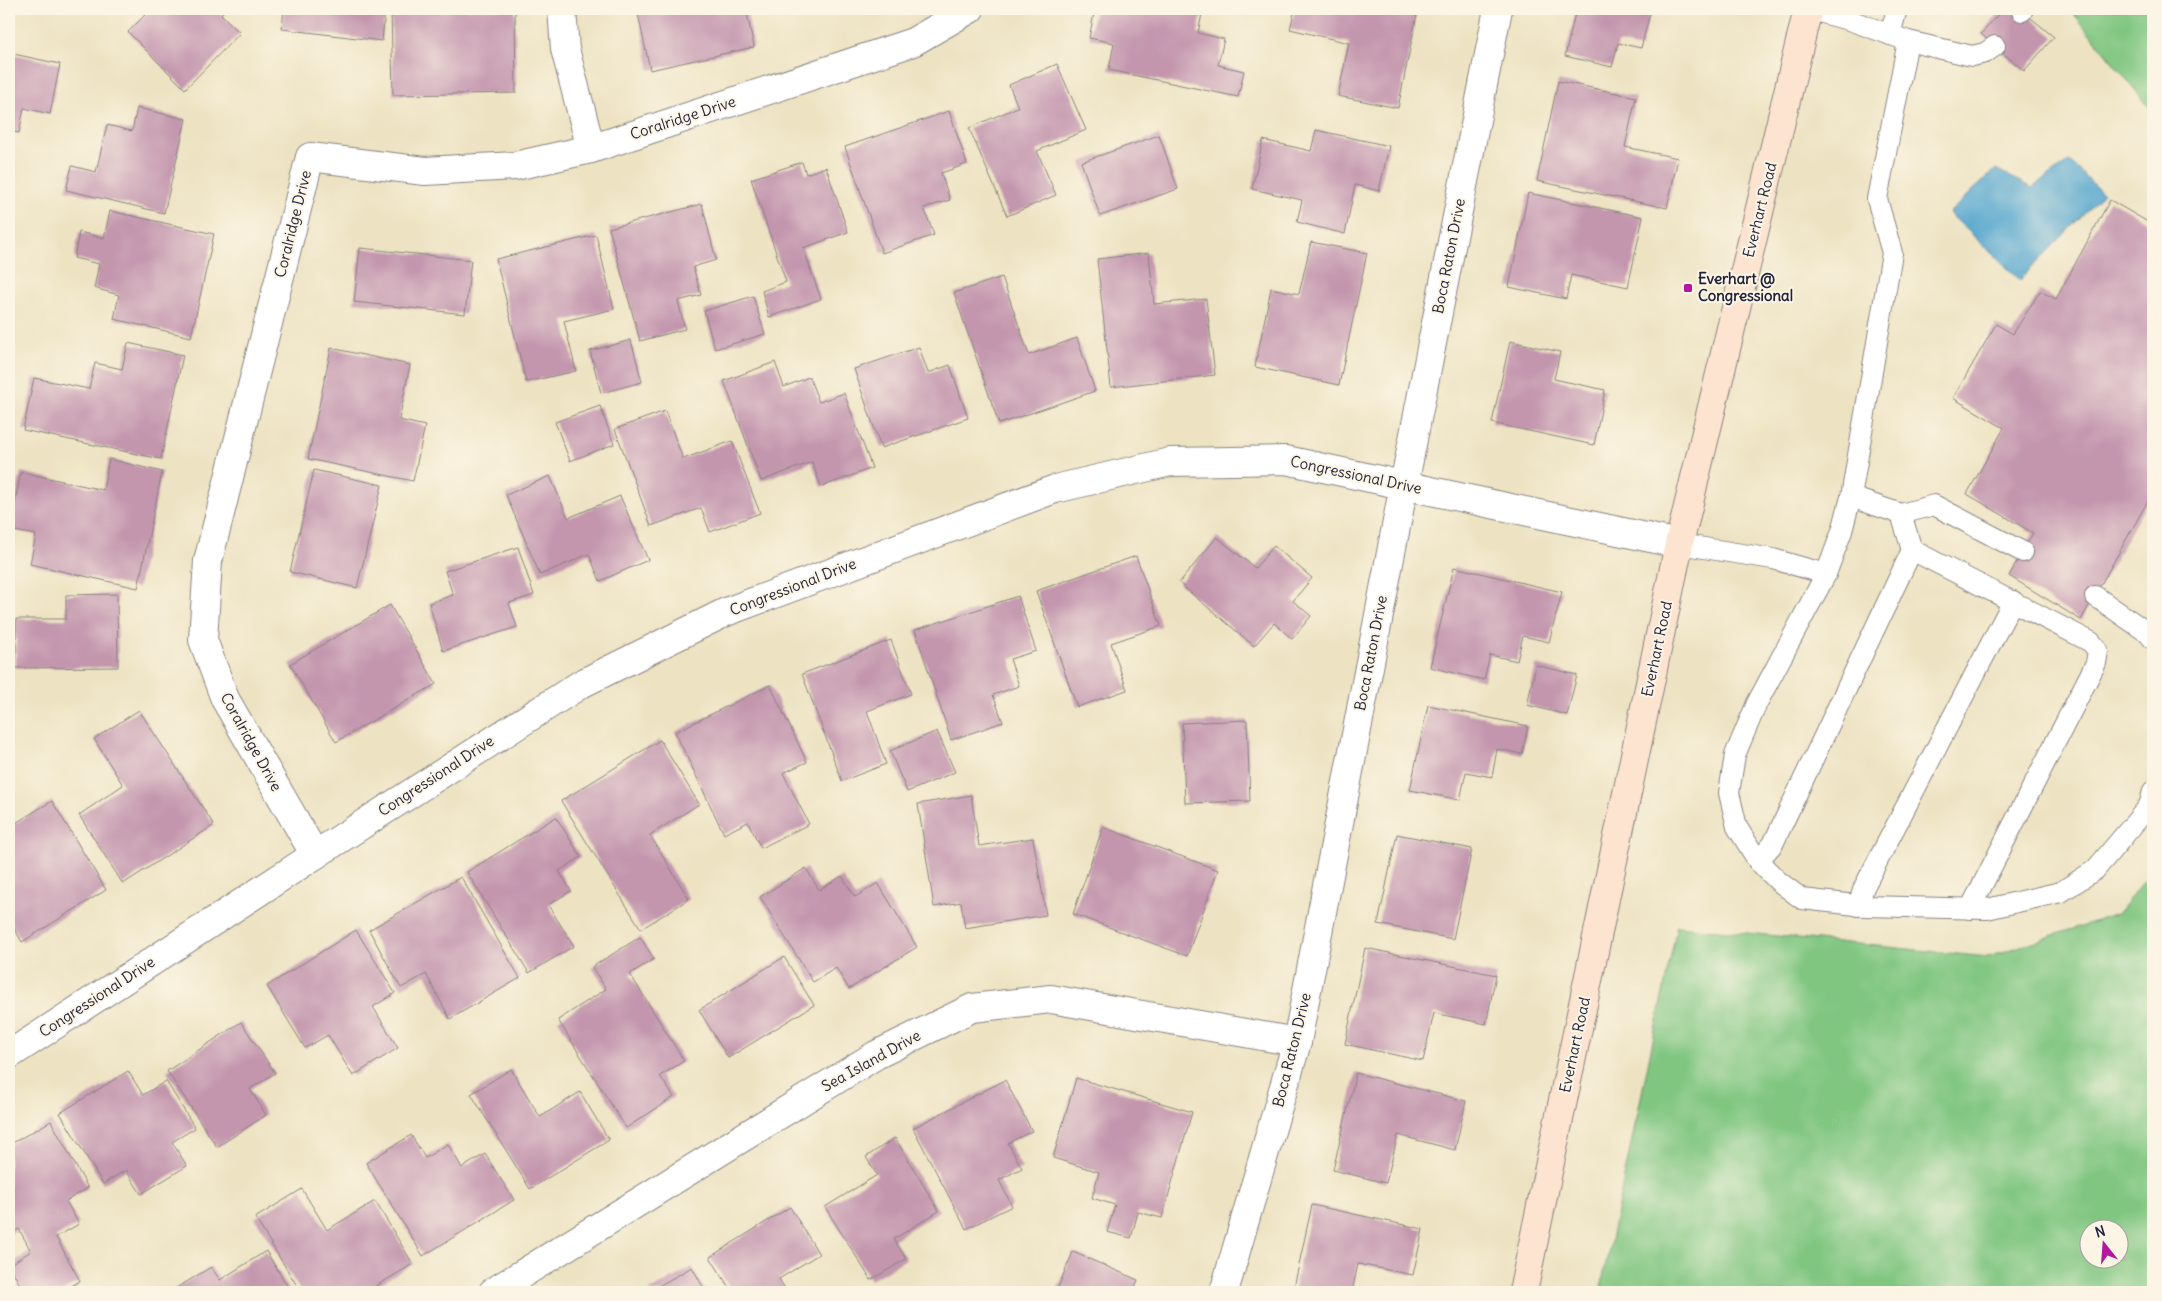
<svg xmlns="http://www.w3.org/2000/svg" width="2162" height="1301" viewBox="0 0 2162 1301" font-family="Delius,sans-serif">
  <rect width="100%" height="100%" fill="#fcf5e5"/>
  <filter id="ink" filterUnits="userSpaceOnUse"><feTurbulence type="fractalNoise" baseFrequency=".02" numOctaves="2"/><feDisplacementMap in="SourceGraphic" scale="10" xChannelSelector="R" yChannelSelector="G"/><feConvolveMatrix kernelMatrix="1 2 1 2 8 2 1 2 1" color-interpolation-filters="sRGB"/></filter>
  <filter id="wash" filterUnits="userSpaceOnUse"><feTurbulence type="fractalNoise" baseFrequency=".0096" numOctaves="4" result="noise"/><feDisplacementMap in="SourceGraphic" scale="20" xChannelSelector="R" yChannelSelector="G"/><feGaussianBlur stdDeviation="1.12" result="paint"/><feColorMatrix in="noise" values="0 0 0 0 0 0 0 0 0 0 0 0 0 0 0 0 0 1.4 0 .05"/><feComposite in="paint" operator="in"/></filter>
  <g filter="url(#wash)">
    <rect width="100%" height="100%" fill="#ede3c3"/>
    <g fill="#80c681" stroke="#51745e" fill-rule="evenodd">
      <polygon points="2070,9 2153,9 2153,112"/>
      <path d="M 2153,870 L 2153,1292 L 1600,1292 L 1677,926 L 1988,957 L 2117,914 ZM 2090,1228 L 2120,1228 L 2120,1258 L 2090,1258 Z"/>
    </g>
    <polygon fill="#53a6ce" stroke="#3a6484" points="2069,161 2103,194 2020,280 1949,213 1996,169 2032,188"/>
    <g id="blocks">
      <g fill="#c396ae">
        <polygon points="151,9 226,9 221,14 240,33 185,89 128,32"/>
        <polygon points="284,9 385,9 382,41 282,29"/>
        <polygon points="391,9 515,9 516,93 393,95"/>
        <polygon points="637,9 746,9 754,47 650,70"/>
        <polygon points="1095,9 1203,9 1198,33 1224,39 1218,65 1244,71 1238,97 1109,70 1114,43 1089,38"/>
        <polygon points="1295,9 1418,9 1398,108 1338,96 1349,43 1290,29"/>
        <polygon points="1576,9 1651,9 1641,48 1618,43 1612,67 1565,56"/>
        <polygon points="2003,9 2020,9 2054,37 2024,71 1981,34"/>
        <polygon points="9,53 60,64 50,114 24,108 19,133 9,131"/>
        <polygon points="1057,64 1086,130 1037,151 1056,195 1007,216 969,128 1018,107 1009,85"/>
        <polygon points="1558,81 1636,97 1625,147 1678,158 1667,208 1537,181"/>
        <polygon points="137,108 186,119 164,213 66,190 72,166 96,172 107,125 132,131"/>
        <polygon points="949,111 967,164 941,173 950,200 924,208 934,235 882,253 845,147"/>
        <polygon points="1316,130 1389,146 1379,191 1355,185 1345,234 1297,222 1302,200 1252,189 1263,140 1311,151"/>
        <polygon points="1159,135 1178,189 1100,216 1081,162"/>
        <polygon points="802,162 806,174 826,167 848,232 803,248 821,299 769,317 762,291 786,282 751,179"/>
        <polygon points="1528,193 1643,217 1628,287 1571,275 1566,299 1509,287"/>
        <polygon points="2110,200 2153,225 2153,502 2149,499 2081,620 2009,576 2033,533 1967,494 2004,428 1953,398 1996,324 2013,334 2040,291 2056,299"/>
        <polygon points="702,204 716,260 693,267 701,295 678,301 685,329 640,341 609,228"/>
        <polygon points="110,211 214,234 191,337 114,319 119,295 94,288 99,264 74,258 79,232 104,238"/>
        <polygon points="596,235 614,309 564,321 576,371 526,382 496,259"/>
        <polygon points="1311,242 1367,253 1339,385 1255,367 1271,288 1299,294"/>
        <polygon points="360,248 471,260 465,314 354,302"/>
        <polygon points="1149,253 1154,304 1206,299 1215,375 1111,387 1097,259"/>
        <polygon points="1002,277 1029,355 1077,338 1095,391 999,424 954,293"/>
        <polygon points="753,296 765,334 715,349 704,311"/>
        <polygon points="631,340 642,382 601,393 590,351"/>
        <polygon points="1510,341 1560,352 1554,379 1605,390 1594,445 1492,423"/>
        <polygon points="128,343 183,355 161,459 23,430 34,378 89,389 95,363 122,369"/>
        <polygon points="919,347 928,373 950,365 968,418 881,448 854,369"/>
        <polygon points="331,348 410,365 399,420 425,426 413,481 308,459"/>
        <polygon points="775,362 784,387 809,377 819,402 844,393 872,468 821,487 812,462 761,481 724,381"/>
        <polygon points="600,406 614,444 570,461 555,422"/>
        <polygon points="665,411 683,459 732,441 760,513 710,532 701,508 651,526 615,429"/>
        <polygon points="109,459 162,472 138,588 30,564 36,535 9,530 21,472 103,490"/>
        <polygon points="314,470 382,485 357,588 290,572"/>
        <polygon points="550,476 568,518 620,496 648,560 600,581 589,554 540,575 506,495"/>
        <polygon points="1217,537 1255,568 1274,546 1312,578 1293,601 1311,616 1292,639 1274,623 1254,646 1179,583"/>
        <polygon points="518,547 534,595 509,603 517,627 443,651 429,603 453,595 445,571"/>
        <polygon points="1136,556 1161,626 1111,643 1127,690 1077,707 1036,591"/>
        <polygon points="1454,567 1562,592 1549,642 1523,636 1517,661 1490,655 1484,680 1430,667"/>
        <polygon points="117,594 118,667 16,668 16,619 66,619 66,595"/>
        <polygon points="1018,596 1036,651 1010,659 1019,686 993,695 1003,722 951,740 915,630"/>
        <polygon points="390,605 436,684 336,742 290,664"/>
        <polygon points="891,640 911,694 867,711 886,764 842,781 802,674"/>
        <polygon points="1536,665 1577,675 1567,715 1527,705"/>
        <polygon points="770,685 807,762 783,773 809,824 761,848 748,822 724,834 675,732"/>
        <polygon points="1428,705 1528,726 1522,754 1497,749 1492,777 1466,772 1460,800 1410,790"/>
        <polygon points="139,710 214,825 123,884 79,815 123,785 94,739"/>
        <polygon points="1247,720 1250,801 1185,803 1182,723"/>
        <polygon points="937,731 955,772 907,792 890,751"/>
        <polygon points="660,740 699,804 650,835 689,899 641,929 561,801"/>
        <polygon points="971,795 979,846 1033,838 1046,915 965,928 961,902 934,907 918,804"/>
        <polygon points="52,801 106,890 22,942 9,919 9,827"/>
        <polygon points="556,817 581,857 559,871 571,891 548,905 574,946 529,973 467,872"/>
        <polygon points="1103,827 1218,870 1187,956 1073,914"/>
        <polygon points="1397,834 1472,849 1453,939 1378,924"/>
        <polygon points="806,868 819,890 842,876 855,897 878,883 917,947 849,989 836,968 813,982 760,897"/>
        <polygon points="461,877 520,978 450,1019 426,974 401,988 369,930"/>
        <polygon points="356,930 395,993 373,1007 398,1048 353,1076 328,1035 305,1048 267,986"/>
        <polygon points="640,937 654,959 630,974 684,1061 660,1076 674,1097 626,1128 558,1020 606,989 592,967"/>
        <polygon points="1365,948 1496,975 1486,1024 1434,1013 1423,1061 1345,1044"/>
        <polygon points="784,957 814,1005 728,1058 699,1010"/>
        <polygon points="241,1022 275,1073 250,1089 266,1115 217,1147 167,1071"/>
        <polygon points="511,1069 540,1117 580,1092 609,1140 530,1189 471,1094"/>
        <polygon points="128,1071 143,1095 166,1081 195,1128 172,1142 187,1166 141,1194 126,1170 103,1184 60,1113"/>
        <polygon points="1356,1073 1466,1101 1455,1150 1398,1135 1386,1183 1333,1170"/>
        <polygon points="1076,1078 1192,1112 1162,1218 1138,1212 1131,1238 1107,1232 1115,1205 1092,1198 1099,1172 1053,1158"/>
        <polygon points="1005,1080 1032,1131 1008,1143 1022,1168 999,1180 1012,1206 966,1229 913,1128"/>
        <polygon points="51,1121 88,1188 66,1201 79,1224 56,1237 80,1281 61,1292 24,1292 9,1265 31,1251 19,1229 9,1234 9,1145"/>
        <polygon points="411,1135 425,1158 448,1144 462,1168 485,1154 514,1200 423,1256 366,1163"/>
        <polygon points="895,1138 939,1211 894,1239 906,1259 871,1280 825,1207 877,1175 866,1157"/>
        <polygon points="302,1189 327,1230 375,1201 413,1264 366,1292 301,1292 255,1218"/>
        <polygon points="1312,1205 1423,1229 1413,1275 1358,1264 1352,1292 1293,1292"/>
        <polygon points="790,1207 819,1254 779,1279 787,1292 732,1292 710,1257"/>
        <polygon points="266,1251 291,1292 170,1292 211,1267 220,1280"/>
        <polygon points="1073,1252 1138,1280 1133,1292 1056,1292"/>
        <polygon points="692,1267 706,1292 648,1292"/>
      </g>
    </g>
  </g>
  <g filter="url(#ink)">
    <use href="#blocks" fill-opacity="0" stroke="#88827f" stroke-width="1"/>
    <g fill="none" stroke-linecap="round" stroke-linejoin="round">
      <defs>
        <g id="service">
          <polyline points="2022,11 2023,9"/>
          <polyline points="1890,35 1897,9"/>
          <polyline points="1908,41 1972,56 1985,53 1995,46"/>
          <polyline points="1851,497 1901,514 1934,505 2023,552"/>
          <polyline points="1901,514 1912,550 2091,642 2098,651 2096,663 1970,909"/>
          <polyline points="1679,544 1773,559 1826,574 1842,531 1851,497 1892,253 1877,199 1908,41 1852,21 1808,9"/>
          <polyline points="1826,574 1757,703 1735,755 1729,793 1737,827 1758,861 1778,881 1802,899 1865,906 1987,909 2061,892 2095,870 2149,806 2153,791"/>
          <polyline points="2095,596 2148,633 2153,639"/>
          <polyline points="1758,861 1773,844 1912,550"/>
          <polyline points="1858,906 1864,887 2013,601"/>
        </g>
        <g id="minor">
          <polyline points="562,9 565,49 591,149"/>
          <polyline points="315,855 225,699 203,640 208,561 310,157 425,171 515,166 591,149 913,42 970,9"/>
          <polyline points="493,1292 876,1055 972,1008 1051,999 1297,1042"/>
          <polyline points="1224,1292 1297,1042 1404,485 1498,9"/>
        </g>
        <polyline id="tertiary" points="9,1055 315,855 581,684 726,612 1055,489 1170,462 1286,460 1679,544"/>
        <polyline id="secondary" points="1523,1292 1679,544 1808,9"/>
      </defs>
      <use href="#service" stroke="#88827f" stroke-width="22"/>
      <use href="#minor" stroke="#88827f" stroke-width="30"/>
      <use href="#tertiary" stroke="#88827f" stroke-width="30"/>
      <use href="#secondary" stroke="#88827f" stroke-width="30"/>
      <use href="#service" stroke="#fff" stroke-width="20"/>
      <use href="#minor" stroke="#fff" stroke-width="28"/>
      <use href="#tertiary" stroke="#fff" stroke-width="28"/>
      <use href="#secondary" stroke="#fde4d1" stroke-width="28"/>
    </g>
  </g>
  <rect fill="#b5179e" stroke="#fcf5e5" stroke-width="2" x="1683" y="283" width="10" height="10" rx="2.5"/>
  <g text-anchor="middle" stroke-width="4" stroke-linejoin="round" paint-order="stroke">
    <g font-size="15" fill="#22223b" stroke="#fcf5e5">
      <text transform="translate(683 118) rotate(-18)" y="5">Coralridge Drive</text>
      <text transform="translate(1760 210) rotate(-76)" y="5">Everhart Road</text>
      <text transform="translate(293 224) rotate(-76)" y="5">Coralridge Drive</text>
      <text transform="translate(1449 256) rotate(-79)" y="5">Boca Raton Drive</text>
      <text transform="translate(1356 475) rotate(12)" y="5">Congressional Drive</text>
      <text transform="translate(793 587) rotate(-21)" y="5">Congressional Drive</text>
      <text transform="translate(1657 649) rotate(-78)" y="5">Everhart Road</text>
      <text transform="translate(1371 653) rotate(-79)" y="5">Boca Raton Drive</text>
      <text transform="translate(251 742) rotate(61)" y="5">Coralridge Drive</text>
      <text transform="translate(436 776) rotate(-33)" y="5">Congressional Drive</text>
      <text transform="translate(97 997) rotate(-33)" y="5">Congressional Drive</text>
      <text transform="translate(1575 1045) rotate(-78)" y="5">Everhart Road</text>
      <text transform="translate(1292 1050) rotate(-76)" y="5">Boca Raton Drive</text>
      <text transform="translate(871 1061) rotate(-29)" y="5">Sea Island Drive</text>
    </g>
    <g font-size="15" font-weight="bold" fill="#22223b" stroke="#fcf5e5" text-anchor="start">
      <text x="1698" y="284">Everhart @<tspan x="1698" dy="17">Congressional</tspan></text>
    </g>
  </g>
  <rect width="2162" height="1301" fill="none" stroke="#fcf5e5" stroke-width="30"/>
  <g transform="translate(2104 1244) rotate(343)"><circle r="24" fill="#fcf5e5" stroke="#a5a1a1"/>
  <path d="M0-4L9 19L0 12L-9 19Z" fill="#b5179e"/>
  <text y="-8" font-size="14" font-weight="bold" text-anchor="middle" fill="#22223b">N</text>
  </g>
</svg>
